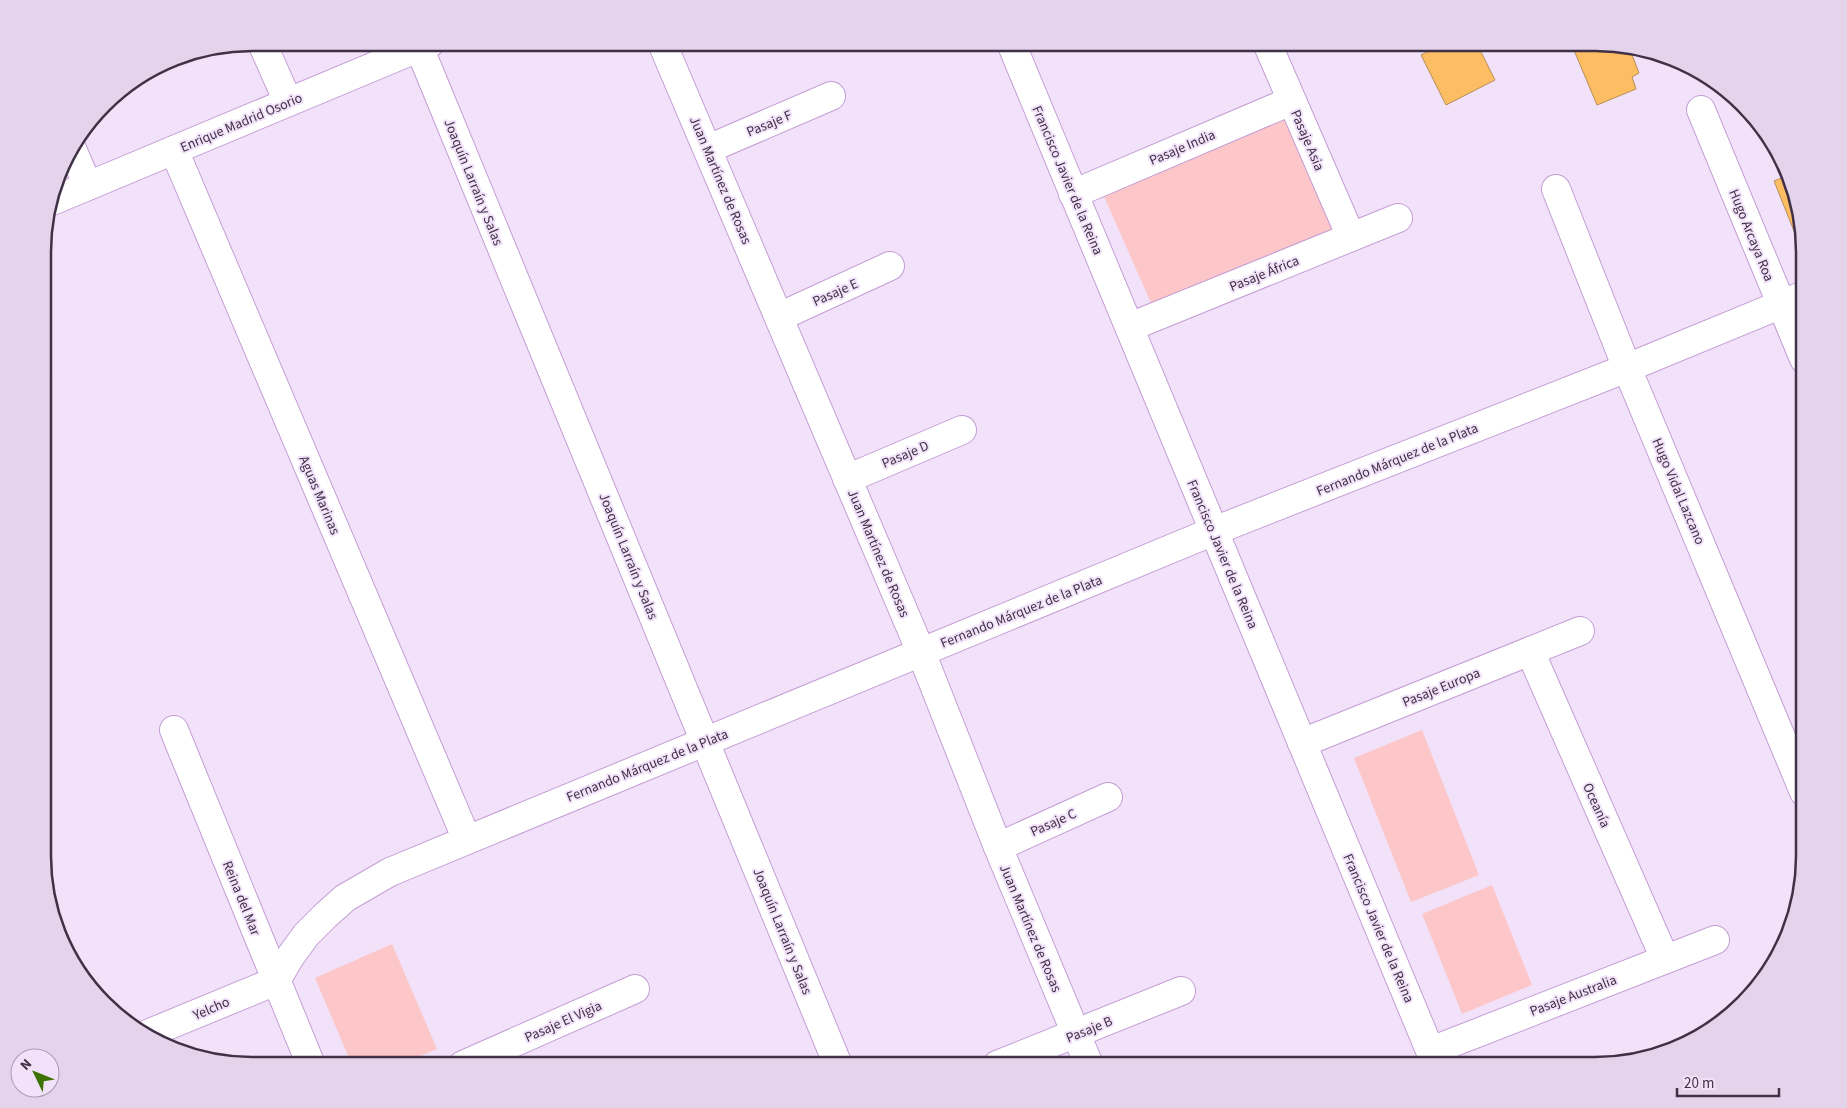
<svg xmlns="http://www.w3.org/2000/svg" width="1847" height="1108" viewBox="0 0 1847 1108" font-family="'Source Sans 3',sans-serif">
  <rect width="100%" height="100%" fill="#f1e2f9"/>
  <g fill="#fdc6c9">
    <polygon points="1287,115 1334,229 1151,303 1102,192"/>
    <polygon points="1422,730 1479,875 1411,902 1354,758"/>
    <polygon points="1492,885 1532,985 1462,1014 1422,914"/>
    <polygon points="392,944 437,1049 399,1065 352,1065 315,978"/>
  </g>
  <g fill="#fdbd62" stroke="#b68e57">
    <polygon points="1445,43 1462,43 1467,52 1478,46 1495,80 1446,105 1421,55"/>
    <polygon points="1571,43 1595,43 1629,47 1639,73 1632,77 1636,89 1597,105"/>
    <polygon points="1789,175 1793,185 1804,238 1804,250 1802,251 1774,181"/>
  </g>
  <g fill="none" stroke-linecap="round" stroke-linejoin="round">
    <defs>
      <g id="minor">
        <polyline points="262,43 288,102"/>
        <polyline points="662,43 921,652 998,847 1089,1065"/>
        <polyline points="1011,43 1436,1065"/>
        <polyline points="1267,43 1351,237"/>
        <polyline points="419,47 838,1065"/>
        <polyline points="1701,110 1804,359"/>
        <polyline points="72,149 88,186"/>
        <polyline points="708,149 831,96"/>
        <polyline points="174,150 467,840"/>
        <polyline points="1556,189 1627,368 1804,792"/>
        <polyline points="1073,194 1291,101"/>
        <polyline points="52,201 430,43"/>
        <polyline points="779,317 890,266"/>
        <polyline points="1130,327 1398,218"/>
        <polyline points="847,479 962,430"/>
        <polyline points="1530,651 1665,959"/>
        <polyline points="174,730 311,1065"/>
        <polyline points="1302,743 1580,631"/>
        <polyline points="998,847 1108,797"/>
        <polyline points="145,1035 276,981 290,957 306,935 326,915 345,898 390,872 1214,531 1627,368 1804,295"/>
        <polyline points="1431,1051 1715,940"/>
        <polyline points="463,1065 635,989"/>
        <polyline points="997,1065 1181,991"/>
      </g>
    </defs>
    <use href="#minor" stroke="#c39ed5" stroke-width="30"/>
    <use href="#minor" stroke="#fff" stroke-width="28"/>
  </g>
  <g text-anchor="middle" stroke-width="4" stroke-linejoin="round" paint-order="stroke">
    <g font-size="14" fill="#403147" stroke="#f1e2f9">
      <text transform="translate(241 122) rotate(-23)" y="5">Enrique Madrid Osorio</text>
      <text transform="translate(769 123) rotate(-23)" y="5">Pasaje F</text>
      <text transform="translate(1308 140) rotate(67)" y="5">Pasaje Asia</text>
      <text transform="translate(1182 147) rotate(-23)" y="5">Pasaje India</text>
      <text transform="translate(721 180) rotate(67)" y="5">Juan Martínez de Rosas</text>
      <text transform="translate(1068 180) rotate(67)" y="5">Francisco Javier de la Reina</text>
      <text transform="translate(474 182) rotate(68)" y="5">Joaquín Larraín y Salas</text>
      <text transform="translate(1752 235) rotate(68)" y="5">Hugo Arcaya Roa</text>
      <text transform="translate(1264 273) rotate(-22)" y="5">Pasaje África</text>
      <text transform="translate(835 292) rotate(-24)" y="5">Pasaje E</text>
      <text transform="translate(905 454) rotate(-23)" y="5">Pasaje D</text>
      <text transform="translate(1397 459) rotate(-22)" y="5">Fernando Márquez de la Plata</text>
      <text transform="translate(1679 491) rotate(67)" y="5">Hugo Vidal Lazcano</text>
      <text transform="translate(320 495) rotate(67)" y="5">Aguas Marinas</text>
      <text transform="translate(879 553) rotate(67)" y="5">Juan Martínez de Rosas</text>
      <text transform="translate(1223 554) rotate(67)" y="5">Francisco Javier de la Reina</text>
      <text transform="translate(629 556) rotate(68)" y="5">Joaquín Larraín y Salas</text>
      <text transform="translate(1021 611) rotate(-22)" y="5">Fernando Márquez de la Plata</text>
      <text transform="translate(1441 687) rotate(-22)" y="5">Pasaje Europa</text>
      <text transform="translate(647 765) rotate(-22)" y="5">Fernando Márquez de la Plata</text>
      <text transform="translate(1597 805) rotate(66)" y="5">Oceanía</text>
      <text transform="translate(1053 822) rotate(-24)" y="5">Pasaje C</text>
      <text transform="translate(242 898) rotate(68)" y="5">Reina del Mar</text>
      <text transform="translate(1031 928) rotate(67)" y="5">Juan Martínez de Rosas</text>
      <text transform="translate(1379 928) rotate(67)" y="5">Francisco Javier de la Reina</text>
      <text transform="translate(783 931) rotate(68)" y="5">Joaquín Larraín y Salas</text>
      <text transform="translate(1573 995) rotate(-21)" y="5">Pasaje Australia</text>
      <text transform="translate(211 1008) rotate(-23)" y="5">Yelcho</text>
      <text transform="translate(563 1021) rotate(-24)" y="5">Pasaje El Vigia</text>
      <text transform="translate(1089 1029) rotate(-22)" y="5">Pasaje B</text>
    </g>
  </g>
  <path d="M0 0H1847V1108H0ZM252 51H1595A201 201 0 0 1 1796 252V856A201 201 0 0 1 1595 1057H252A201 201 0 0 1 51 856V252A201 201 0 0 1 252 51Z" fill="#e3d4eb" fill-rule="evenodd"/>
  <path fill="none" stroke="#403147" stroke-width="2.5" d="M252 51H1595A201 201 0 0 1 1796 252V856A201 201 0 0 1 1595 1057H252A201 201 0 0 1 51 856V252A201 201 0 0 1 252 51Z"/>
  <g transform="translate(35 1073) rotate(313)"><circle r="24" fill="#f1e2f9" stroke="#aa9bb2"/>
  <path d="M0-4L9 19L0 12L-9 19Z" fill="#3c7200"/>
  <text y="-8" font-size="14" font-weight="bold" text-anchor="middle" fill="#403147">N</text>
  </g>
  <path d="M1677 1088v8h102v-8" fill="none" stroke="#403147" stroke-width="2.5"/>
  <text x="1684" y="1088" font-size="15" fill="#403147" stroke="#f1e2f9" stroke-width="4" paint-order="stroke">20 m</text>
</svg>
